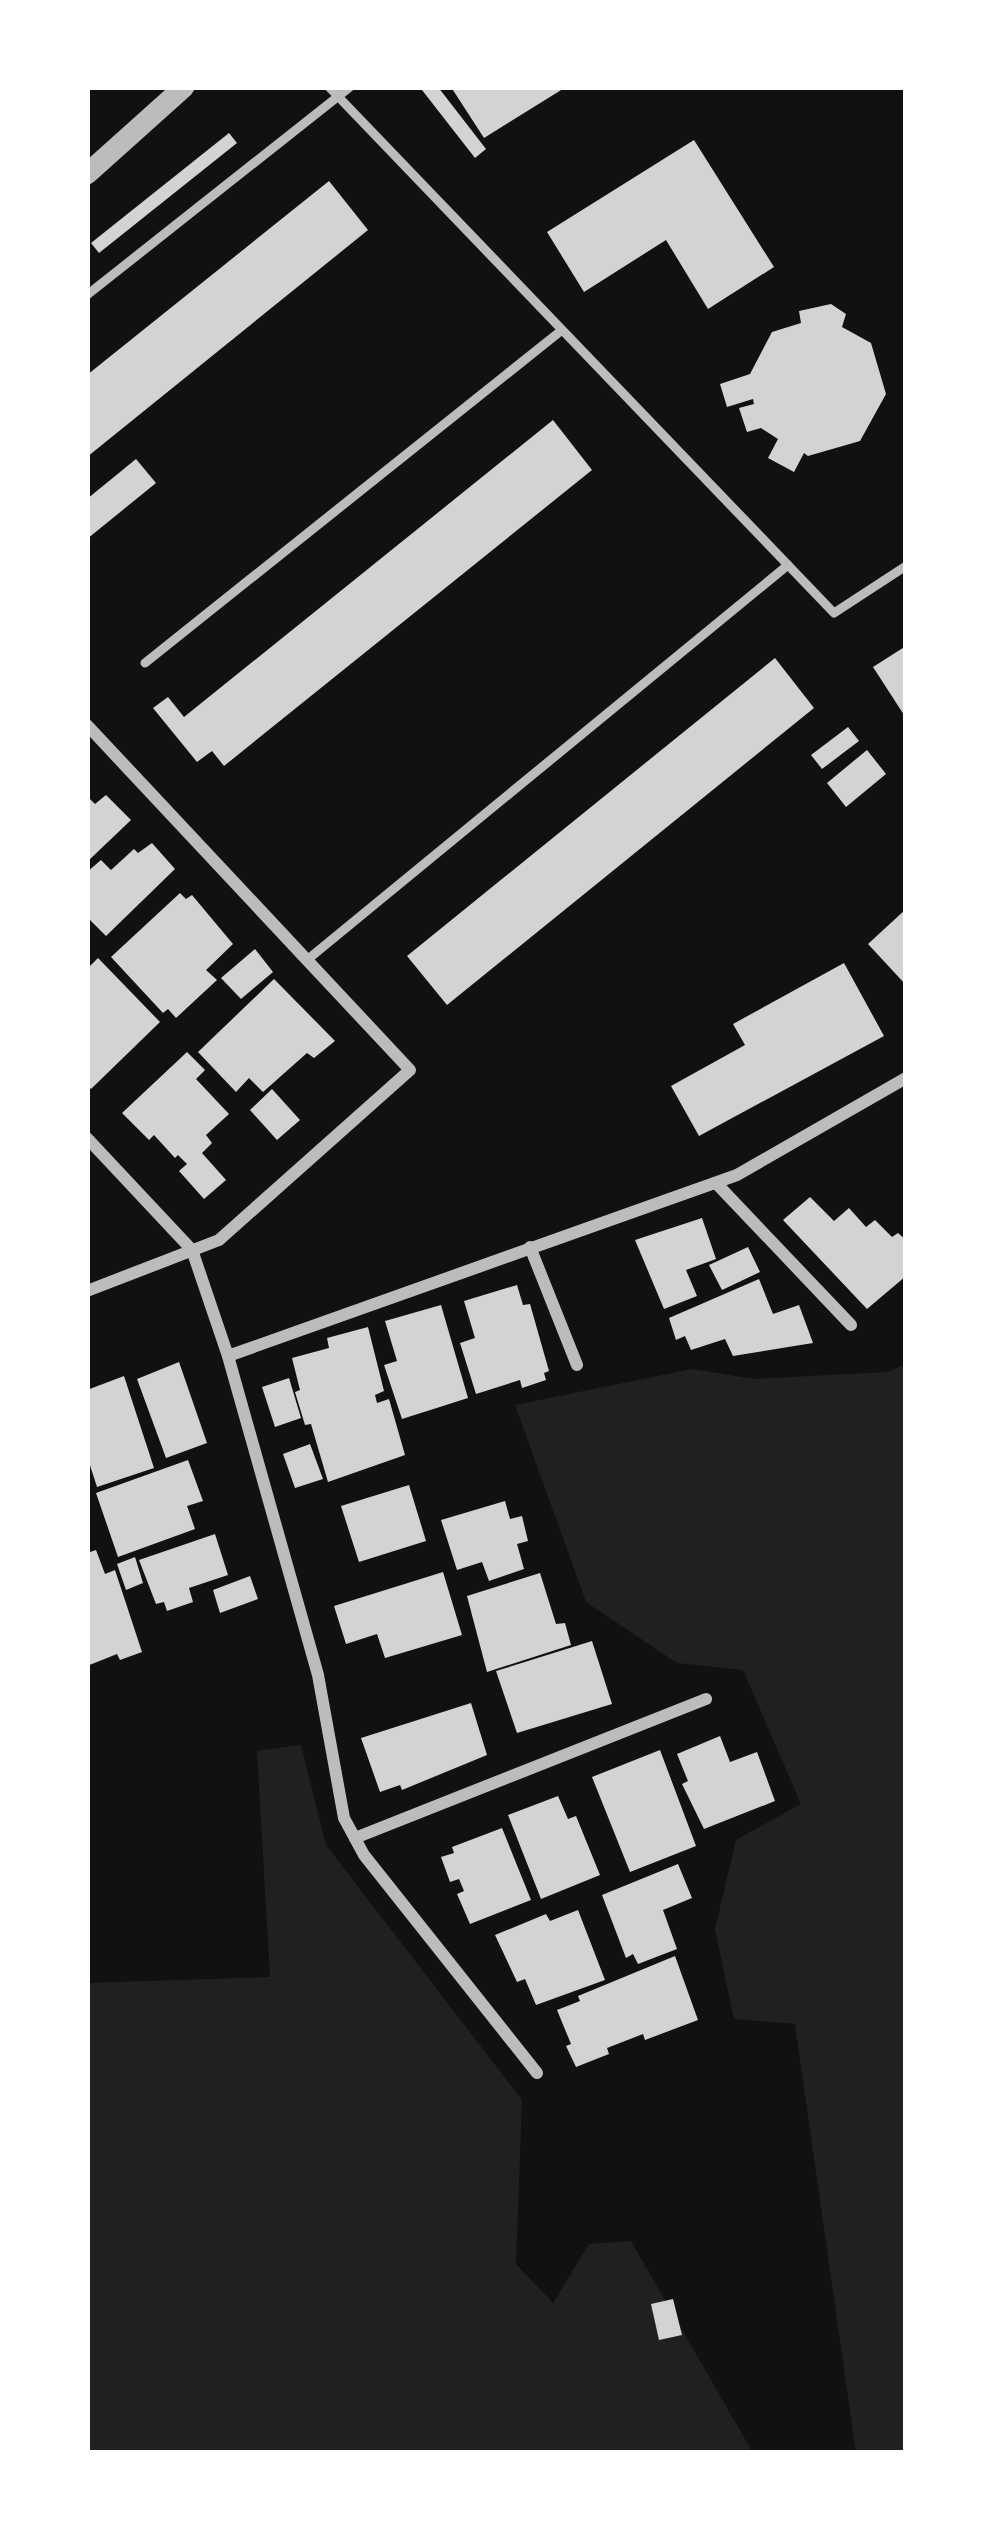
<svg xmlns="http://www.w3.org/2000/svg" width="993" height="2540" viewBox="0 0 993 2540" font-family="'Golos Text',sans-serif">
  <rect width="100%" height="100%" fill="#111"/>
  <g fill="#202020">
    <polygon points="906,1364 906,2453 856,2453 795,2024 734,2019 715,1929 736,1840 801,1804 743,1670 677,1663 586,1602 515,1405 692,1369 754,1379 887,1372"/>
    <polygon points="301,1745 326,1845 522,2100 516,2264 553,2303 589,2244 631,2241 753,2453 87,2453 87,1983 270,1977 257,1751"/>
  </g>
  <g fill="#d3d3d3">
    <polygon points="425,87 438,87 486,149 475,158 422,90"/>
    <polygon points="451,87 566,87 484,138"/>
    <polygon points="229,133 237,143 99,253 91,243"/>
    <polygon points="694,140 774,267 708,309 666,240 584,292 547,232"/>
    <polygon points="329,181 368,230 87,457 87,375"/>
    <polygon points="831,304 846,314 842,327 871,343 886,394 860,441 808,456 804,453 794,472 768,458 778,439 761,428 747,432 739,408 754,404 753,399 727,407 720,384 750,374 772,332 801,323 799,311"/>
    <polygon points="553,420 592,470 224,766 212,751 197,762 153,708 168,697 184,717"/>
    <polygon points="136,459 156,483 87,539 87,499"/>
    <polygon points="906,646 906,718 873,667"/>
    <polygon points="775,658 814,708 447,1005 407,956"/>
    <polygon points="848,727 859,741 822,769 811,755"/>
    <polygon points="867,750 886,774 846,807 827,783"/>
    <polygon points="106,795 131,820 87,862 87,796 95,804"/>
    <polygon points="152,843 175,869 106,936 87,917 87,872 101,860 111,870 134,849 138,853"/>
    <polygon points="180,893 186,899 192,895 233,944 206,970 217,980 176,1018 168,1009 163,1013 111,957"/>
    <polygon points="906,909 906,985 868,944"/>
    <polygon points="255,949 273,972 241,999 221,978"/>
    <polygon points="98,958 160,1022 91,1089 87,1086 87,969"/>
    <polygon points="844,963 884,1036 699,1136 671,1086 745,1045 733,1024"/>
    <polygon points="274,979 335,1041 314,1058 307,1053 263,1092 249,1078 236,1092 198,1052"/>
    <polygon points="187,1052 205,1070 196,1079 229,1114 206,1135 212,1143 202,1153 226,1180 204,1199 179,1171 187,1164 178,1155 175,1158 154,1135 149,1140 122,1113"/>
    <polygon points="272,1089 300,1120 277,1140 250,1110"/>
    <polygon points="810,1197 834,1221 849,1208 866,1227 875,1220 892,1237 898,1233 906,1240 906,1276 867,1309 783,1220"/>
    <polygon points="702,1218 716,1259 686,1270 697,1296 664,1309 635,1240"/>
    <polygon points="748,1247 760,1272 722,1290 709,1265"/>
    <polygon points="759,1279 773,1314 799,1305 813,1343 733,1356 725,1339 691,1350 685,1336 676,1340 669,1318"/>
    <polygon points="517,1285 523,1305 530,1304 549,1371 544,1373 546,1380 522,1388 520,1380 476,1394 460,1343 475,1338 464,1301"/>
    <polygon points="441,1305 468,1398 402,1419 384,1365 397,1361 385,1321"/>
    <polygon points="368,1327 384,1391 375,1395 377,1403 389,1399 405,1455 328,1482 311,1424 305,1425 295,1392 300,1390 292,1358 329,1348 327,1338"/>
    <polygon points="179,1362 207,1443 166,1458 137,1379"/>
    <polygon points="124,1376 154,1468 97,1487 87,1456 87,1390"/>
    <polygon points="289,1378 301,1418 275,1427 262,1387"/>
    <polygon points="310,1444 323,1479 295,1488 283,1454"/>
    <polygon points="188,1460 203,1501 187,1506 195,1529 118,1557 96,1493"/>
    <polygon points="409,1485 426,1541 359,1562 341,1506"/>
    <polygon points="505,1501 510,1519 522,1516 528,1541 517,1544 524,1569 489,1581 482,1562 457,1570 441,1520"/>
    <polygon points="215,1534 228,1575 189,1588 193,1602 167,1611 164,1602 156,1604 139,1560"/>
    <polygon points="96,1550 105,1574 115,1570 142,1652 120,1660 117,1654 87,1666 87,1553"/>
    <polygon points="135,1557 143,1583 126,1590 117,1564"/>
    <polygon points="443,1572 462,1635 385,1658 377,1634 346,1644 334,1606"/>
    <polygon points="540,1573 556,1624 565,1623 571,1645 487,1672 467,1596"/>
    <polygon points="250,1576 258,1599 220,1613 213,1590"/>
    <polygon points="592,1641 612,1704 517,1733 496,1671"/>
    <polygon points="471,1703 487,1755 402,1790 400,1785 380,1792 361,1738"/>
    <polygon points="720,1736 730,1762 757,1752 775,1801 704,1829 682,1784 688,1781 677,1754"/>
    <polygon points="660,1750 696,1846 630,1872 592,1777"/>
    <polygon points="558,1796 568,1819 576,1816 600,1875 541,1899 508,1815"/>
    <polygon points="502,1828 531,1900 470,1924 457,1894 464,1891 459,1879 450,1882 441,1857 454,1853 452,1847"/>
    <polygon points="678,1864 692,1898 663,1910 677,1949 638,1964 633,1954 626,1958 602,1895"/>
    <polygon points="578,1910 605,1980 536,2005 525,1979 517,1982 495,1935 546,1914 550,1921"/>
    <polygon points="675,1956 698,2020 645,2040 643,2034 607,2048 609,2054 576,2067 566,2046 571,2044 557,2010 580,2001 578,1996"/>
    <polygon points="673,2299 682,2335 659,2340 651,2304"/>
  </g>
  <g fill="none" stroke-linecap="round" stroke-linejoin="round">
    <g stroke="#bcbcbc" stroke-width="9">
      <polyline points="329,87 834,613 906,566"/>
      <polyline points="87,295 350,87"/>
      <polyline points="145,663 562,330"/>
      <polyline points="307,960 788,565"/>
    </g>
    <g stroke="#bcbcbc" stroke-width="12">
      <polyline points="87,725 410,1070 219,1240 87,1291"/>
      <polyline points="87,1138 192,1250 228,1356 318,1675 344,1818 364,1855 537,2073"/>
      <polyline points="716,1183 851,1325"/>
      <polyline points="530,1247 577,1365"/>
      <polyline points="228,1356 737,1175 906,1078"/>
      <polyline points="355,1838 706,1699"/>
    </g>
    <polyline stroke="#bcbcbc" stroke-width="21" points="87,174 184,87"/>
  </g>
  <rect width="993" height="2540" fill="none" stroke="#ffffff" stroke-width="180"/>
</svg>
